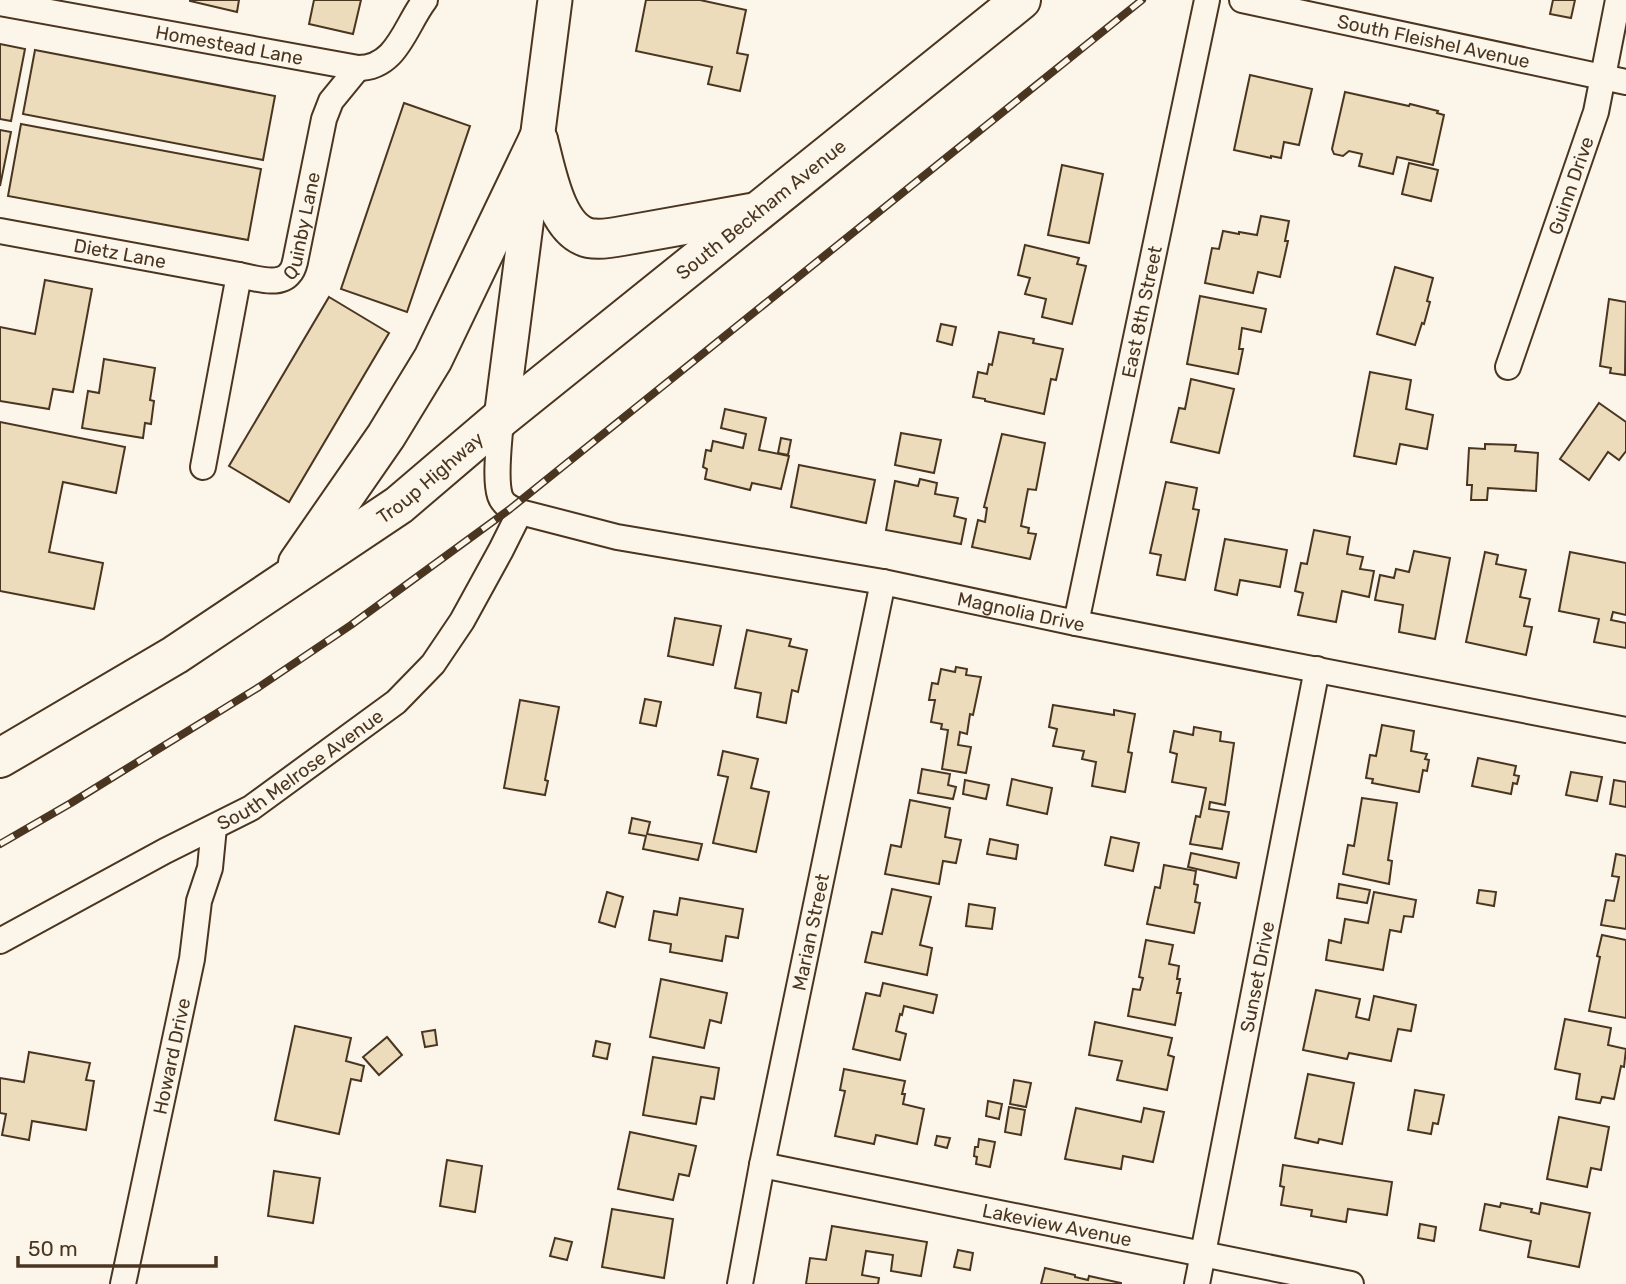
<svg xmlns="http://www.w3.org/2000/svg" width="1626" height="1284" viewBox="0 0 1626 1284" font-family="Rubik,sans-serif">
  <rect width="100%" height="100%" fill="#fbf6e9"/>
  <g fill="#ecdcbc" stroke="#4a3520" stroke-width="2">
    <polygon points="190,0 239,0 237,12 190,1"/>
    <polygon points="314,0 361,0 353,34 309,24"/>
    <polygon points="646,0 700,0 746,10 737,53 748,55 740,91 708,84 712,67 636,51"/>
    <polygon points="1553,0 1575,0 1571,18 1550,14"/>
    <polygon points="0,44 25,49 11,121 0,119"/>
    <polygon points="35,50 275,96 263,160 23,114"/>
    <polygon points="1250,75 1312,89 1299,145 1284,142 1281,158 1271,156 1271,158 1234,150"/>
    <polygon points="1345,92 1409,106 1410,104 1438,111 1437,113 1444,115 1433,165 1397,157 1393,174 1359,166 1362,154 1349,151 1343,156 1334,154 1332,149"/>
    <polygon points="404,103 470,126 407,312 341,289"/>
    <polygon points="21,124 261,169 248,240 8,196"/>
    <polygon points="0,130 11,132 0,186"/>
    <polygon points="1409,163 1438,170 1431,201 1402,194"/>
    <polygon points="1062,165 1103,174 1089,243 1048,235"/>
    <polygon points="1261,216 1289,221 1285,241 1288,241 1280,277 1258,272 1253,293 1205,283 1212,248 1219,249 1223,231 1239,234 1239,232 1257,235"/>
    <polygon points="1025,245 1079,258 1077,264 1086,266 1072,324 1042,317 1046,299 1025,294 1030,278 1018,275"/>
    <polygon points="1395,267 1433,278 1427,301 1430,302 1424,324 1422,323 1415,345 1377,334"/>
    <polygon points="45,280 92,289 73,392 53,389 49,409 0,401 0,327 35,334"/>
    <polygon points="1200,296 1266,309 1261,332 1242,328 1239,349 1243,349 1238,374 1187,364"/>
    <polygon points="329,297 389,333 289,502 229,466"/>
    <polygon points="1609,299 1626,302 1625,375 1610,373 1611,368 1600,366"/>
    <polygon points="941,324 956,327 952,345 937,341"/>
    <polygon points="999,332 1034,339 1033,343 1063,349 1056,380 1051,379 1044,414 985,401 985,399 973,397 978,372 987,374 989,364 992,365"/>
    <polygon points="104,359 155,368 150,400 154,401 151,424 145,423 143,438 82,428 88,391 99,393"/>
    <polygon points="1370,372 1411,380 1406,409 1433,415 1427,449 1400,444 1396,464 1354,456"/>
    <polygon points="1191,379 1234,389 1219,453 1171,442 1179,408 1185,409"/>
    <polygon points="1599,403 1626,422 1626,451 1619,460 1608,452 1589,480 1560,459"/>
    <polygon points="725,409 766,418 759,450 789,456 781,489 752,483 750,490 705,479 707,469 703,467 706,450 711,451 713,441 743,448 746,434 721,428"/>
    <polygon points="0,422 125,447 116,493 63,482 49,552 103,563 94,609 0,591"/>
    <polygon points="901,433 941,440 934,473 895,465"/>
    <polygon points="1002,434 1045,443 1036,490 1028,489 1021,526 1029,528 1028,533 1036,534 1030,559 972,547 978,520 985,522 987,508 984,507"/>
    <polygon points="781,438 791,440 788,455 778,453"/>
    <polygon points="1485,444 1516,445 1515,451 1538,453 1536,491 1488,488 1487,500 1471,500 1472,485 1467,485 1469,448 1485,449"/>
    <polygon points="799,465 875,480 866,523 791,507"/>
    <polygon points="920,479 937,483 935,494 958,498 954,516 966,519 961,544 886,530 895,481 918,486"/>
    <polygon points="1166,482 1197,488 1193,509 1199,510 1185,580 1157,575 1161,555 1150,553"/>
    <polygon points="1314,530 1350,537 1347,554 1363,557 1360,569 1374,571 1369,597 1342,591 1336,622 1298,615 1303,593 1295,591 1301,563 1307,564"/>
    <polygon points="1225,539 1287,550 1280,587 1240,580 1237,595 1215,590"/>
    <polygon points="1414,551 1450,558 1435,639 1399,632 1403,605 1375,600 1380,575 1394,578 1396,569 1409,572"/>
    <polygon points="1485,552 1498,555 1496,564 1526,570 1520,597 1530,599 1524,626 1532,627 1526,655 1466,642"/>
    <polygon points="1570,552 1626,563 1626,615 1613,612 1611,620 1626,623 1626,648 1594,642 1599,619 1559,611"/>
    <polygon points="675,618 721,626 713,665 668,656"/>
    <polygon points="747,630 791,639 789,646 807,650 798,692 792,690 786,723 757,717 761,693 735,688"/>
    <polygon points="956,667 967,669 966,675 981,677 973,715 970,714 967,734 960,732 958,745 971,747 966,773 942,769 948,730 941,729 942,724 931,722 935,700 929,700 932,683 938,684 941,669 955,672"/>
    <polygon points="645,699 661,702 656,726 640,723"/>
    <polygon points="520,700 559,707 545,780 548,781 545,795 504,788"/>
    <polygon points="1053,705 1114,715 1114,710 1135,714 1128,752 1132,753 1125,792 1092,786 1096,762 1082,759 1084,751 1053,746 1057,729 1049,727"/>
    <polygon points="1382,725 1414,731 1411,751 1427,754 1425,759 1429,760 1427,771 1423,770 1419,792 1372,783 1373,779 1366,778 1370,755 1376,756"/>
    <polygon points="1194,727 1221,732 1220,741 1234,743 1225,805 1210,802 1209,809 1229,812 1222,849 1190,844 1196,816 1200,817 1206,788 1172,782 1177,754 1170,752 1174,731 1193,735"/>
    <polygon points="723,751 758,759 751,788 769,792 756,852 713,843 728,777 718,775"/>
    <polygon points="1478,758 1516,766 1514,775 1519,776 1517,784 1513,783 1511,794 1472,786"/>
    <polygon points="922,769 950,774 948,785 956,787 953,799 918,793"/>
    <polygon points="1571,772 1602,777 1597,801 1566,795"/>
    <polygon points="1012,779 1052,788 1047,814 1007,805"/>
    <polygon points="965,780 989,785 986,799 963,794"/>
    <polygon points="1614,780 1626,782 1626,807 1610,804"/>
    <polygon points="1362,798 1397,803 1388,860 1392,861 1389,884 1343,874 1348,845 1354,846"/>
    <polygon points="910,800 950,808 945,837 961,840 956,863 943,861 939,884 885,874 891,845 901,847"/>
    <polygon points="632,818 650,822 647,834 702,844 698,860 643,849 646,836 629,833"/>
    <polygon points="1111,837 1139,843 1133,871 1105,865"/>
    <polygon points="990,839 1018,845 1016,859 987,854"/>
    <polygon points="1191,853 1239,863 1236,878 1188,867"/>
    <polygon points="1616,854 1626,856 1626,929 1601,925 1606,900 1614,901 1619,877 1612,876"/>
    <polygon points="1164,865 1196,871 1194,884 1198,885 1195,902 1200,903 1194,933 1147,924 1155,887 1160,888"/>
    <polygon points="1339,884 1370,890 1367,903 1337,898"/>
    <polygon points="892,889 931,897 920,945 932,948 927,975 865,962 872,932 882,934"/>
    <polygon points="1479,890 1496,892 1494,906 1477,903"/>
    <polygon points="607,892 623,897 615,927 599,922"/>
    <polygon points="1374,892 1416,900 1413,917 1404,916 1401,932 1390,930 1383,970 1326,960 1329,940 1341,943 1345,919 1368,923"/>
    <polygon points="680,898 743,909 738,938 726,936 722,961 670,952 671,944 649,940 654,911 677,915"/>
    <polygon points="969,904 995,908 992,929 966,926"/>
    <polygon points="1602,935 1626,940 1626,1018 1589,1011 1600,957 1597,956"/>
    <polygon points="1146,940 1173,945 1169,964 1179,966 1177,979 1180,979 1177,993 1181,993 1175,1025 1128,1016 1133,989 1140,990 1143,978 1139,977"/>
    <polygon points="661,979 727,993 721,1023 710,1020 704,1048 650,1037"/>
    <polygon points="883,983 937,995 933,1013 904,1006 902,1015 900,1014 896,1031 906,1034 900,1060 853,1049 866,993 880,996"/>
    <polygon points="1316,990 1360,999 1356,1017 1369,1020 1374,996 1416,1005 1411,1031 1398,1029 1391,1061 1349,1053 1347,1059 1303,1050"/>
    <polygon points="1565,1019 1611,1028 1608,1045 1626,1049 1624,1067 1621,1066 1614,1099 1602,1097 1600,1103 1576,1099 1580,1074 1555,1069"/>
    <polygon points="1095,1022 1172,1038 1168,1055 1174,1057 1167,1090 1117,1080 1122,1061 1089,1055"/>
    <polygon points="295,1026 351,1038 346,1061 364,1066 361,1081 351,1079 339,1134 275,1120"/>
    <polygon points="435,1030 437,1045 425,1047 422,1032"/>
    <polygon points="387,1037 402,1055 379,1075 363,1057"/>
    <polygon points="596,1041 610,1044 607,1059 593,1056"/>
    <polygon points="29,1052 90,1063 86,1080 94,1081 86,1130 32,1121 29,1140 2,1135 6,1114 0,1113 0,1078 24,1082"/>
    <polygon points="653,1057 719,1068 714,1099 701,1097 696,1124 643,1115"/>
    <polygon points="844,1069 905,1081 902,1094 905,1094 903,1104 924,1109 917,1144 876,1135 874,1144 835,1136 845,1091 840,1090"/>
    <polygon points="1308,1074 1354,1083 1342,1144 1319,1139 1318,1143 1295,1138"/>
    <polygon points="1014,1080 1031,1083 1026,1107 1010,1104"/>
    <polygon points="1415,1090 1444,1095 1438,1124 1433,1123 1431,1134 1408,1130"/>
    <polygon points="988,1101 1002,1104 999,1119 986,1116"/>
    <polygon points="1009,1107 1025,1110 1021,1135 1005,1132"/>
    <polygon points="1076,1108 1141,1122 1144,1108 1164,1112 1153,1162 1123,1156 1121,1169 1065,1159"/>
    <polygon points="1559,1117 1609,1127 1601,1170 1591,1168 1587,1187 1547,1179"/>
    <polygon points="630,1132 696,1146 689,1176 679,1174 673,1200 618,1189"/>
    <polygon points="937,1136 950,1138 947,1148 935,1145"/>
    <polygon points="979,1139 995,1142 990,1167 976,1164 977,1157 974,1156 975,1147 978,1147"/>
    <polygon points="447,1160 482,1166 475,1212 440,1206"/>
    <polygon points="1283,1165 1392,1182 1387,1215 1348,1209 1346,1222 1311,1216 1312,1210 1281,1205 1284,1187 1280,1186"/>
    <polygon points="274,1171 320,1178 313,1223 268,1216"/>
    <polygon points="1501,1203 1532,1209 1531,1212 1539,1214 1541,1203 1590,1213 1579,1267 1528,1257 1531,1241 1480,1230 1485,1204 1500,1207"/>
    <polygon points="612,1209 673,1219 664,1278 602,1267"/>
    <polygon points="1420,1224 1436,1227 1434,1241 1418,1238"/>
    <polygon points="832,1226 927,1242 921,1276 891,1271 893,1255 866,1251 862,1275 879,1278 878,1284 806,1284 810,1258 826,1260"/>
    <polygon points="555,1238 572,1242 567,1260 550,1256"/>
    <polygon points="958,1250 973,1253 970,1270 954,1267"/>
    <polygon points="1045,1268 1075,1275 1075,1277 1088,1280 1089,1276 1121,1283 1121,1284 1041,1284"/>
  </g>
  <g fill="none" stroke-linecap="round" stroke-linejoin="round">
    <defs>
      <g id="street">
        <path id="s1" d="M 1242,0 L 1626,82"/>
        <path id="s2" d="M 0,3 L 358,68 C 397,68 405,26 425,0"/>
        <path id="s3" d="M 0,231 L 239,275 C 254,278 280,287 290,273 C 293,270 294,266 295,262 L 324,119 L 331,101 L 358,68"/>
        <path id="s4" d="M 1508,367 L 1596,112 L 1618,0"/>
        <path id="s5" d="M 501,418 C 500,439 494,477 500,496 C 503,505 512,509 520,512 L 617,537 L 883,582 L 1076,623 L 1626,730"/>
        <polyline points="203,467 239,275"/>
        <path id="s6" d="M 1076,623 L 1207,0"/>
        <path id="s7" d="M 0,941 L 165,851 L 251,808 L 396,702 L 433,664 L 462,621 L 501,550 L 520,512"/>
        <path id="s8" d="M 762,1165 L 1351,1284"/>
        <path id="s9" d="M 123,1284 L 192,959 L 199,901 L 210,868 L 214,827"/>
        <path id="s10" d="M 740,1284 L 762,1165 L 883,582"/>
        <path id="s11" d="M 1197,1284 L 1317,669"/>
      </g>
      <polyline id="secondary" points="501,418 555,0"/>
      <g id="primary">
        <path d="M 538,140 C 546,168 555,230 589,238 C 600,240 612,238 622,236 L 751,213"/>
        <polyline points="298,563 386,436 433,359 538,140"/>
        <path id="s12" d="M 0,758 L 175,655 L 399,505 L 501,418 L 1021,0"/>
      </g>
    </defs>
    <use href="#street" stroke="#4a3520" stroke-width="28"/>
    <use href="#secondary" stroke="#4a3520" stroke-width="37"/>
    <use href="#primary" stroke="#4a3520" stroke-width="42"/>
    <use href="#street" stroke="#fbf6e9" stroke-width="24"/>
    <use href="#secondary" stroke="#fbf6e9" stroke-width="33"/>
    <use href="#primary" stroke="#fbf6e9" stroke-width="38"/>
    <defs>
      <polyline id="rail" points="0,844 71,803 259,687 351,625 510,509 1142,0"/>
    </defs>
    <use href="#rail" stroke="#4a3520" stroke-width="8"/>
    <use href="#rail" stroke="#fbf6e9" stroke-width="5" stroke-dasharray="16" stroke-linecap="butt"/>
  </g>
  <g text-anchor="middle" stroke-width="5" stroke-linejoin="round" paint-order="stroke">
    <g font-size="19" fill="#4a3520" stroke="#fbf6e9">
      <text dy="7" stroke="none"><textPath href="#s1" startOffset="196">South Fleishel Avenue</textPath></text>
      <text dy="7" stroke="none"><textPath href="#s2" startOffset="233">Homestead Lane</textPath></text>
      <text dy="7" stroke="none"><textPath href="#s4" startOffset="192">Guinn Drive</textPath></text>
      <text dy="7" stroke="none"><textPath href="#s12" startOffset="940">South Beckham Avenue</textPath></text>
      <text dy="7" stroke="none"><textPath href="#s3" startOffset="346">Quinby Lane</textPath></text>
      <text dy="7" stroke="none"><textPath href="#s3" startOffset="122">Dietz Lane</textPath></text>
      <text dy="7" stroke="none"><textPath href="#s6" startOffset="318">East 8th Street</textPath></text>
      <text dy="7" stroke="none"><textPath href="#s12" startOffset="514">Troup Highway</textPath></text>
      <text dy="7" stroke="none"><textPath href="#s5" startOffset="616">Magnolia Drive</textPath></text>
      <text dy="7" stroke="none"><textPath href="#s7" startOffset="346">South Melrose Avenue</textPath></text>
      <text dy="7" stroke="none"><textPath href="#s10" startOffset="359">Marian Street</textPath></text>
      <text dy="7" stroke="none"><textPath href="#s11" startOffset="313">Sunset Drive</textPath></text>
      <text dy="7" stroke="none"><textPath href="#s9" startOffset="233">Howard Drive</textPath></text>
      <text dy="7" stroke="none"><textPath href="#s8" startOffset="301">Lakeview Avenue</textPath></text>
    </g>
  </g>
  <path d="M18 1256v10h198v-10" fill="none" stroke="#4a3520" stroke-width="3.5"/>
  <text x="28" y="1256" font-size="21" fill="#4a3520" stroke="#fbf6e9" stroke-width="5" paint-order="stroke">50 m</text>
</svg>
